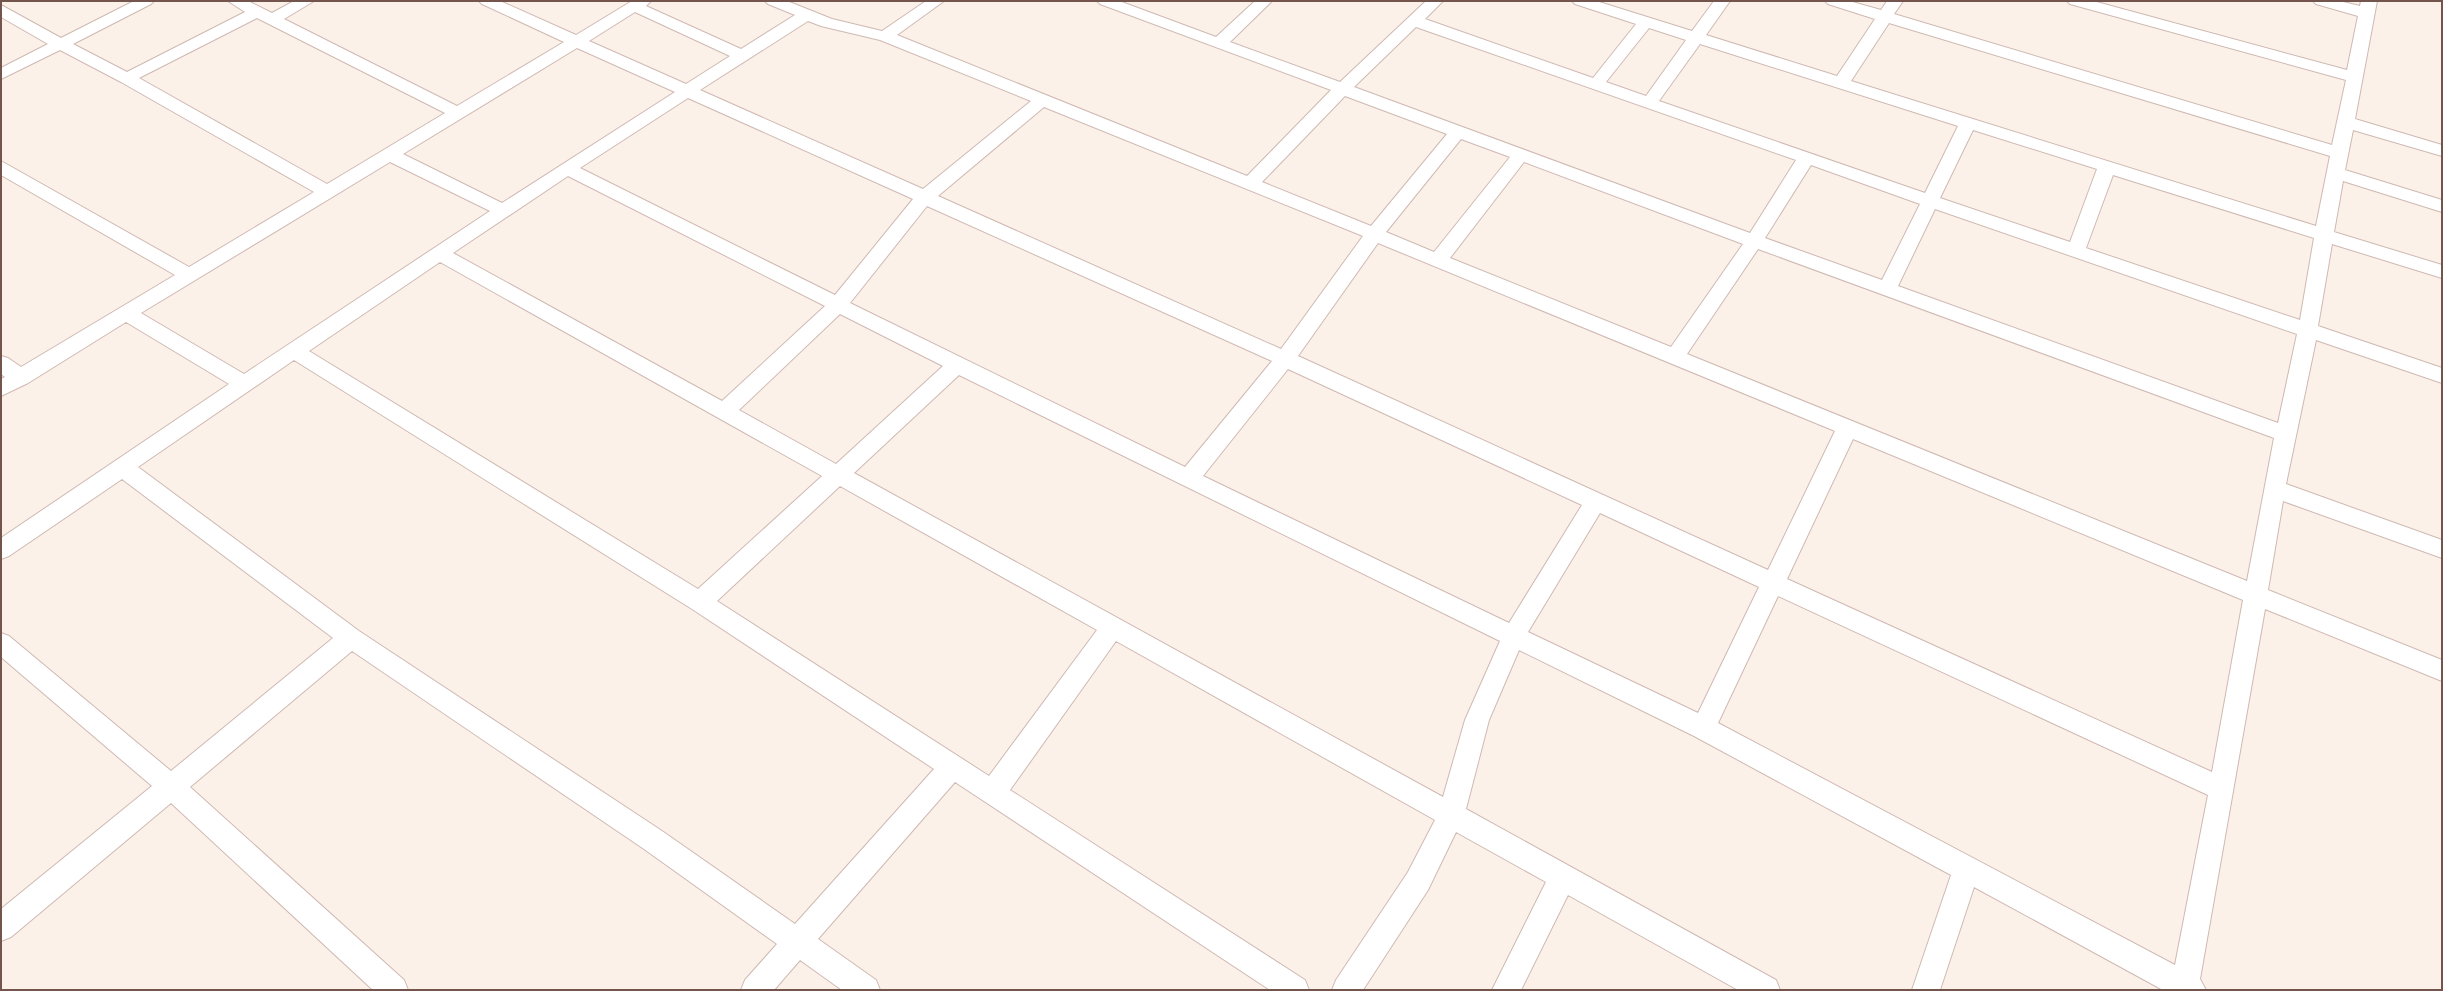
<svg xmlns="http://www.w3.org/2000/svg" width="2443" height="991" viewBox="0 0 2443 991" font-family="'Titillium Web',sans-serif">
  <rect width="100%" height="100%" fill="#fbf1e9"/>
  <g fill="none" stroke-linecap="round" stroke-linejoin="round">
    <defs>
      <path id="minor" d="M 134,1 L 154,1 L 151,4 L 73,44 L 127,72 L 245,12 L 228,1 L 248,1 L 272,13 L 294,1 L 314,1 L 284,19 L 457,106 L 564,42 L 482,4 L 479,1 L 500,1 L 576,35 L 632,1 L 651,1 L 646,6 L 741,49 L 795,15 L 768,4 L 765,1 L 787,1 L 832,19 L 882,31 L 926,1 L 944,1 L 897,35 L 1247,176 L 1331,90 L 1100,4 L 1097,1 L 1119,1 L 1216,37 L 1255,1 L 1272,1 L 1230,42 L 1340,82 L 1426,1 L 1443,1 L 1425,19 L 1593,78 L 1636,24 L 1575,4 L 1572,1 L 1596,1 L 1692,31 L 1714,1 L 1730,1 L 1706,35 L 1837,76 L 1875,19 L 1828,4 L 1825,1 L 1849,1 L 1881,10 L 1887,1 L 1903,1 L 1894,14 L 2332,145 L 2346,80 L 2070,4 L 2067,1 L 2093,1 L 2347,70 L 2358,16 L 2316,4 L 2313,1 L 2339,1 L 2360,6 L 2361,1 L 2377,1 L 2355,119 L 2442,145 L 2442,156 L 2353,130 L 2345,170 L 2442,200 L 2442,212 L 2343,181 L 2334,232 L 2442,265 L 2442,278 L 2332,244 L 2318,326 L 2442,368 L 2442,383 L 2316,340 L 2286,484 L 2442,540 L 2442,558 L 2283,501 L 2268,590 L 2442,660 L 2442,681 L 2265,609 L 2200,979 L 2206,990 L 2163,990 L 1974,887 L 1940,990 L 1912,990 L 1951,875 L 1694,736 L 1519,650 L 1489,720 L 1466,809 L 1776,980 L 1780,990 L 1738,990 L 1568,895 L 1521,990 L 1492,990 L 1546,882 L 1456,832 L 1428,890 L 1363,990 L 1332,990 L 1336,980 L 1408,872 L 1435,820 L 1116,641 L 1010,790 L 1305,980 L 1309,990 L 1270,990 L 955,782 L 818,939 L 876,980 L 880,990 L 842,990 L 800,960 L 774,990 L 741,990 L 745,980 L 777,944 L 644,849 L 352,651 L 190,787 L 404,980 L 408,990 L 373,990 L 171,803 L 11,937 L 1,941 L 1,909 L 152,786 L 1,657 L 1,633 L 9,636 L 171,771 L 333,638 L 122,479 L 9,556 L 1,559 L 1,538 L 229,384 L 126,322 L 28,383 L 1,396 L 1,379 L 5,377 L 1,374 L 1,356 L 8,358 L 21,367 L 175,275 L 1,175 L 1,161 L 189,267 L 314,192 L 121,82 L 60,50 L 1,79 L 1,68 L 48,44 L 1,17 L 1,5 L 61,38 ZM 635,12 L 730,56 L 686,84 L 589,41 ZM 257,18 L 445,113 L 327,184 L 139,78 ZM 808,21 L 821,26 L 880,40 L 1031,101 L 923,189 L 700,90 ZM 1889,23 L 2330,156 L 2316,226 L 1851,81 ZM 1416,27 L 1796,160 L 1750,233 L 1354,87 ZM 1649,28 L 1686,40 L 1646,96 L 1606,82 ZM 1700,44 L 1958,126 L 1925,193 L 1659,101 ZM 577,48 L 675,92 L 502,203 L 403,154 ZM 1345,96 L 1447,134 L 1371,226 L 1262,182 ZM 688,98 L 913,199 L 835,295 L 580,168 ZM 1044,107 L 1363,236 L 1281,349 L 938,196 ZM 1973,130 L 2097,169 L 2070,242 L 1940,198 ZM 1461,139 L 1510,157 L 1434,252 L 1386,232 ZM 390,162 L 490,211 L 244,374 L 141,313 ZM 1524,162 L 1743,244 L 1671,347 L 1450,258 ZM 1811,165 L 1920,204 L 1882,280 L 1765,238 ZM 2113,175 L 2314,238 L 2300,320 L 2086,248 ZM 568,176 L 825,306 L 722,401 L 453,253 ZM 927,206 L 1272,361 L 1185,467 L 850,303 ZM 1935,209 L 2297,334 L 2278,423 L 1898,286 ZM 1378,243 L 1835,431 L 1768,570 L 1298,356 ZM 1758,249 L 2274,438 L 2247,581 L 1687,354 ZM 440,262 L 822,476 L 698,589 L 309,351 ZM 840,314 L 943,366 L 836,464 L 739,410 ZM 294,360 L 692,609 L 934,769 L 795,924 L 662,831 L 359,631 L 138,467 ZM 1288,369 L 1582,505 L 1509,623 L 1203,476 ZM 959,375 L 1500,641 L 1465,720 L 1443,797 L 854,473 ZM 1853,439 L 2243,600 L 2212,772 L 1787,579 ZM 840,486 L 1097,630 L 989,776 L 717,601 ZM 1600,513 L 1759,587 L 1698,713 L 1528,632 ZM 1778,596 L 2208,795 L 2175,965 L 1718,723 Z"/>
    </defs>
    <use href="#minor" stroke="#cfb9b2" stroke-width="2"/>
    <use href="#minor" fill="#fff" fill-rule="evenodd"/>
  </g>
  <rect width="2443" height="991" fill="none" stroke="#74554e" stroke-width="4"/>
</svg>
